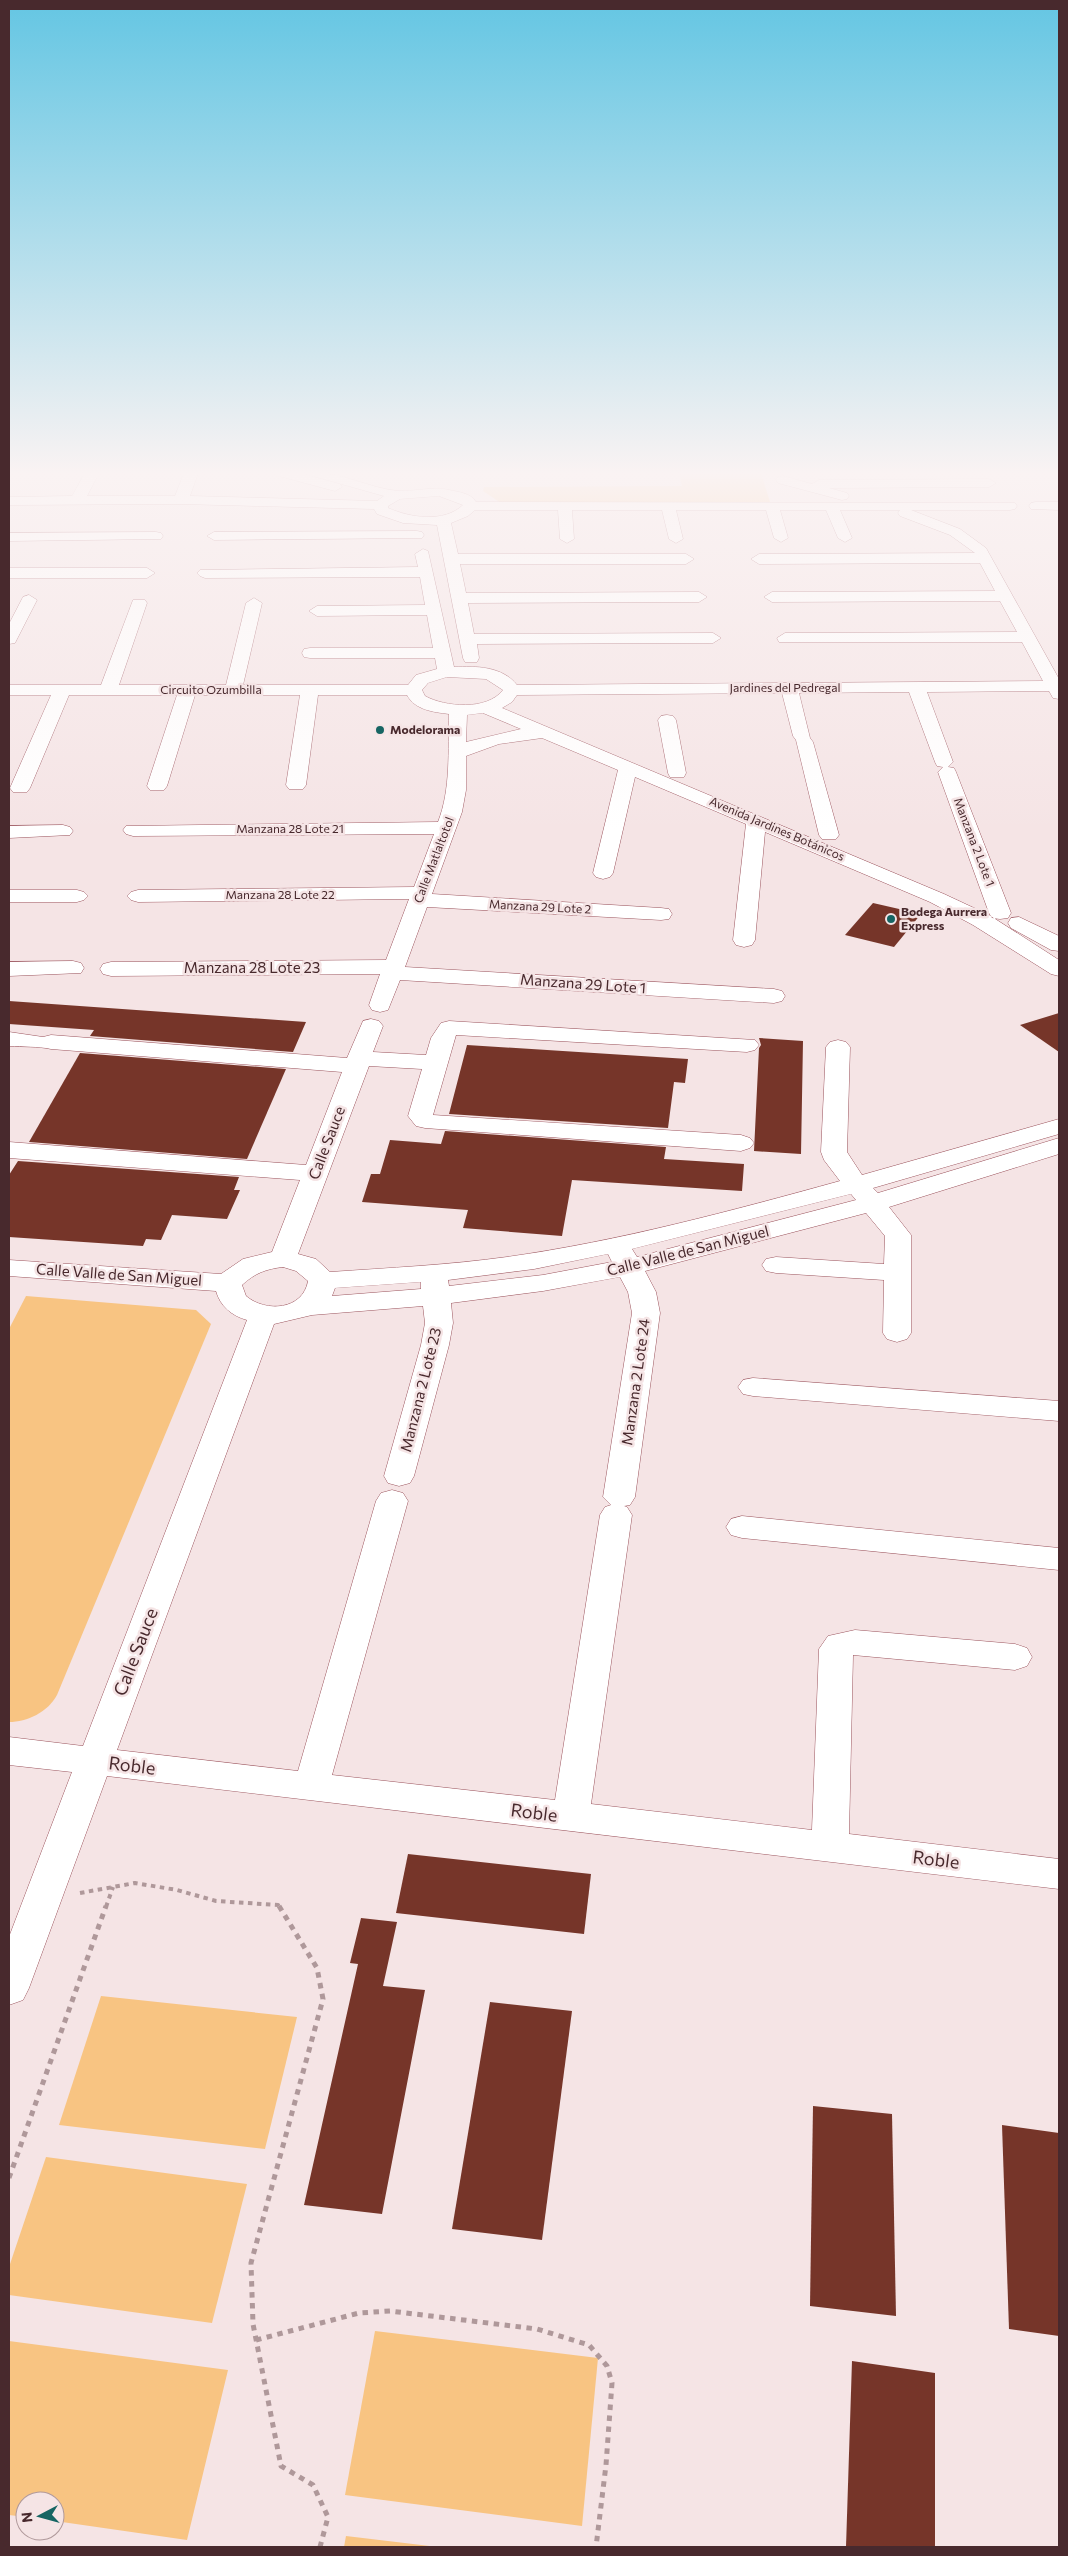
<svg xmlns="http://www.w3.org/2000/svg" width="1068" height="2556" viewBox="0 0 1068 2556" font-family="Commissioner,sans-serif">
  <rect width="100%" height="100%" fill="#f5e4e5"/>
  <g fill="#f8c482">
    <polygon points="679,473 761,473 770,502 501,503 483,491 484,487 682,486"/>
    <path d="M 26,1296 L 196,1310 L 211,1324 L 57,1695 C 48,1712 27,1722 9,1722 L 9,1329 Z"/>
    <polygon points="101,1996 297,2017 265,2149 59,2125"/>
    <polygon points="46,2157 247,2184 212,2323 9,2295 9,2267"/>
    <polygon points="375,2331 598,2358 582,2526 345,2495"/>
    <polygon points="9,2341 228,2370 187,2540 55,2521 55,2501 25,2501 25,2517 9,2515"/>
    <polygon points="346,2536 438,2547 344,2547"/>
  </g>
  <g fill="#763529">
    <polygon points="873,903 921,914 894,947 845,935"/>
    <polygon points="9,1001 306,1022 293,1052 90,1036 94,1030 9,1024"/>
    <polygon points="1059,1013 1059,1052 1020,1025"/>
    <polygon points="759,1038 803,1041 801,1154 754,1151 759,1048 761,1045"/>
    <polygon points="467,1045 688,1059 685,1083 674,1082 668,1128 449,1114"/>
    <polygon points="80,1053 286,1069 247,1159 29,1142"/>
    <polygon points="445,1131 666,1147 664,1159 744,1164 742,1191 572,1180 562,1236 463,1228 468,1210 362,1202 371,1174 380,1174 390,1140 441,1144"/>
    <polygon points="18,1161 239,1177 234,1190 240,1190 227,1219 172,1215 161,1240 146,1239 143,1246 9,1237 9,1175"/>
    <polygon points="408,1854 591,1874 584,1934 396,1913"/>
    <polygon points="361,1918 397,1922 383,1986 425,1990 382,2214 304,2205 358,1964 350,1963"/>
    <polygon points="490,2002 572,2011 542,2240 452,2229"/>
    <polygon points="813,2106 892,2114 896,2316 810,2306"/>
    <polygon points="1002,2125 1059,2133 1059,2336 1009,2329"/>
    <polygon points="852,2361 935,2373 935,2547 846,2547"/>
  </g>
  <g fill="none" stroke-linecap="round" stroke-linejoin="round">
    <defs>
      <g id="minor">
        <path d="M 85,473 L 99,473 L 87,496 L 175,496 L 184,473 L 198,473 L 190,496 L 377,501 L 384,496 L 313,476 L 311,473 C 343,472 368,488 398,491 C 415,492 432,486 449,490 C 458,492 471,493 476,502 L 1015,503 L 1017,506 L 1015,509 L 1010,510 L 911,510 L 960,529 L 986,548 L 1059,679 L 1059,699 L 1053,698 L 1049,691 L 927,692 L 953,762 L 948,767 L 954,768 L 956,772 L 1011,913 L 1008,918 L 1000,919 L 992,918 L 989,913 L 938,772 L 943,767 L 937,766 L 935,762 L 909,692 L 799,693 L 810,738 L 813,742 L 839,835 L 836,839 L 822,839 L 819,835 L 796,740 L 793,736 L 782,693 L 517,695 L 512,702 L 502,708 L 944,894 L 989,915 L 1059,960 L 1059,976 L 1051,974 L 973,925 L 930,902 L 765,832 L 755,940 L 752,945 L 744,947 L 736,945 L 733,940 L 746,824 L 635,777 L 613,873 L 610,877 L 603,879 L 596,877 L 593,873 L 618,770 L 542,738 L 499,744 L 466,756 L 466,790 L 462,812 L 432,894 L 661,908 L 669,909 L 672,914 L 669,919 L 661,920 L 427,907 L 405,967 L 774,989 L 782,991 L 785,996 L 782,1001 L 774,1003 L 400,980 L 388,1010 L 380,1012 L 372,1010 L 369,1005 L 380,974 L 111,976 L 103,974 L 100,969 L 103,964 L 111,962 L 386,960 L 409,899 L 138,902 L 131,900 L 127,896 L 131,892 L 138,890 L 414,887 L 434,834 L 133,836 L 126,834 L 123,830 L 126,826 L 438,822 C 451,789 448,750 449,714 C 433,712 415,710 407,695 L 318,695 L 306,785 L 303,789 L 289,789 L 286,785 L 300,695 L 195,695 L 167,786 L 164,790 L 150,790 L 147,786 L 177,695 L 69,695 L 30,788 L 27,792 L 13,792 L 10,788 L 51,695 L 9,695 L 9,685 L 101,685 L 133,600 L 145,600 L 147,603 L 119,685 L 226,685 L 246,603 L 254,598 L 262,603 L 243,685 L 408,685 L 416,675 L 437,669 L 435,658 L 310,658 L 304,657 L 302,653 L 304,649 L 310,648 L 433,648 L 427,615 L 317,616 L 309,611 L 317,606 L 425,605 L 420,577 L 205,578 L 200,576 L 197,573 L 200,570 L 418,567 L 415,554 L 423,549 L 428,551 L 454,667 C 476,666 502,666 517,685 L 1043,681 L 1022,642 L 779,642 L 777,638 L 785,633 L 1017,632 L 1000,601 L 772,602 L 764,597 L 772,592 L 995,591 L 980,563 L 759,564 L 751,559 L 759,554 L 975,553 L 950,535 L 900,516 L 898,513 L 900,510 L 840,510 L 852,538 L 845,542 L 838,538 L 826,510 L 780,510 L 788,538 L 781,542 L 774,538 L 766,510 L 676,510 L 683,539 L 676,543 L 669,539 L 662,510 L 572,510 L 574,539 L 567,543 L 560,539 L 558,510 L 475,510 L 468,516 L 451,523 L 458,554 L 686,554 L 694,559 L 686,564 L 460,564 L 466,593 L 699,592 L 707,597 L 699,602 L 468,603 L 474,634 L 713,633 L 721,638 L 713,643 L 477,644 L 479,658 L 477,662 L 465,662 L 463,658 L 437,525 L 403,523 L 377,514 L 374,509 L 181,504 L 9,505 L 9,497 L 72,496 ZM 439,496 L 463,505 C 444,523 411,518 388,508 L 388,506 L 400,499 ZM 447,677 L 486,679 L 503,690 C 487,711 445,707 425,696 L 422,690 L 428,683 ZM 483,713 L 521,729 L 466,742 L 467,715 Z"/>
        <polygon points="277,473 299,473 340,484 342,487 335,491 279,476"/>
        <polygon points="783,476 812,484 819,480 989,479 996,483 989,487 829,488 847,493 849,496 847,499 842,500 778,483 776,480 778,477"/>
        <polygon points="1036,502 1059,502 1059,510 1031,509 1029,506 1031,503"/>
        <polygon points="417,531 422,532 424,535 422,538 214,540 207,536 214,532"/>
        <polygon points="156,532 161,533 163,536 161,539 9,541 9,533"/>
        <polygon points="9,568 147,568 155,573 147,578 9,578"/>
        <polygon points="29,595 37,600 17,639 15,643 9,644 9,624 23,597"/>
        <polygon points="667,715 673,716 676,720 686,773 684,777 670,777 668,773 658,720 661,716"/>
        <polygon points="63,825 70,827 73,831 70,835 9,838 9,826"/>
        <polygon points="9,890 77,890 84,892 88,896 84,900 77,902 9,902"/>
        <polygon points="1019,917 1059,936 1059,951 1051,950 1011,928 1008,923 1011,918"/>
        <polygon points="73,961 81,963 84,968 81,973 9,976 9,962"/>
        <path d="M 371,1019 L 379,1021 L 383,1026 L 373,1052 L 426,1055 L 431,1038 L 441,1023 L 449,1021 L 755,1040 L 759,1045 L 755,1050 L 747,1052 L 456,1035 L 433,1115 L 741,1135 L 750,1138 L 754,1143 L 750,1148 L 741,1151 L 425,1128 L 416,1126 L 408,1116 L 422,1069 L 369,1066 L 298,1254 L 316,1259 L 330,1272 C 389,1268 449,1265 507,1257 C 620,1241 731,1211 840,1181 L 824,1160 L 821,1152 L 826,1047 L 830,1042 L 838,1040 L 846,1042 L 850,1047 L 847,1152 L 862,1175 L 1059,1119 L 1059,1134 L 873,1188 L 878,1193 L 1059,1138 L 1059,1154 L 889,1207 L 911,1235 L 911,1333 L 907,1339 L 897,1342 L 887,1339 L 883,1333 L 884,1280 L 776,1273 L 766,1271 L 762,1265 L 766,1259 L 776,1257 L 884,1264 L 885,1236 L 866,1213 L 645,1271 L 656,1292 L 660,1313 L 635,1497 L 630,1505 L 624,1506 L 627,1507 L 632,1515 L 591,1804 L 812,1830 L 819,1649 L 828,1636 L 855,1630 L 1015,1644 L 1027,1648 L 1032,1657 L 1027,1666 L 1015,1670 L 853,1655 L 849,1834 L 1059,1859 L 1059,1889 L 107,1776 L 29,1988 L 23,2000 L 9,2005 L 9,1937 L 72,1772 L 9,1765 L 9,1737 L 83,1746 L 247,1320 C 232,1316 220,1306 216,1291 L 9,1276 L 9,1260 L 221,1274 L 243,1259 L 272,1252 L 300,1180 L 9,1158 L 9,1142 L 306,1165 L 342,1072 L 51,1049 C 38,1046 23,1047 9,1046 L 9,1032 L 43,1037 L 51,1035 L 347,1058 L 363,1021 ZM 851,1194 L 856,1200 L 637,1257 L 632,1249 ZM 608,1254 L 612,1262 L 543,1275 L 449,1286 L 448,1280 L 534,1269 ZM 283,1267 L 296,1271 L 308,1281 C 303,1310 266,1313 246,1296 L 242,1285 C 255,1273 266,1269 283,1267 ZM 620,1277 L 628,1292 L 632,1313 L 603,1497 L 611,1505 L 605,1507 L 600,1515 L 555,1800 L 332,1775 L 408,1501 L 403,1493 L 392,1490 L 381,1493 L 376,1501 L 298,1771 L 117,1750 L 274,1324 L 312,1315 L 423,1306 L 425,1323 L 421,1345 L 384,1476 L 388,1483 L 399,1486 L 410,1483 L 414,1476 L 449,1345 L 453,1323 L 451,1303 L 543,1291 ZM 421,1282 L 421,1289 L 332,1296 L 335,1288 Z"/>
        <polygon points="753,1378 1059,1401 1059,1421 753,1396 743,1394 738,1387 743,1380"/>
        <polygon points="742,1516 1059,1548 1059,1570 742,1538 731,1535 726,1527 731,1519"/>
      </g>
    </defs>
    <use href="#minor" stroke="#9c555e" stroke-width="1"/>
    <g stroke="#af989a" stroke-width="4" stroke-dasharray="4.5 4.5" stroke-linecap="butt">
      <polyline points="80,1893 135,1883 177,1890 216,1901 278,1905 279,1907"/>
      <polyline points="106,1907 113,1887"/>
    </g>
    <g stroke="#af989a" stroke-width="5" stroke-dasharray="5.5 5.5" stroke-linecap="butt">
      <polyline points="279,1906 317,1968 323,1999 251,2263 253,2324 281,2466 313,2485 328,2517 320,2547"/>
      <polyline points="9,2178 106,1906"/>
      <polyline points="256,2340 359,2313 390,2311 537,2329 589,2345 607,2366 612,2383 606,2465 596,2547"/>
    </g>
    <use href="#minor" fill="#fff" fill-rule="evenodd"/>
  </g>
  <linearGradient id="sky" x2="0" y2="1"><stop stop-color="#64c6e3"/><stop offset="0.57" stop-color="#faf3f3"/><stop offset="1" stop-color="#faf3f3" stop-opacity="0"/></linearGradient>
  <rect width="1068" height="831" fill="url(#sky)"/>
  <g fill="#166563" stroke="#f5e4e5" stroke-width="2">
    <circle cx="380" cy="730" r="5"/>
    <circle cx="891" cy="919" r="5"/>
  </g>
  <g text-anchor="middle" stroke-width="5" stroke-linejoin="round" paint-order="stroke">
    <g font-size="12" fill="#48292d" stroke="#f5e4e5">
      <text x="785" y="692">Jardines del Pedregal</text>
      <text x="211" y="694">Circuito Ozumbilla</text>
      <text x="290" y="833">Manzana 28 Lote 21</text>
      <text transform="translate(777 829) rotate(23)" y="4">Avenida Jardines Botánicos</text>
      <text transform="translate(974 842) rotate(69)" y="4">Manzana 2 Lote 1</text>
      <text transform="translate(434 860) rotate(-69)" y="4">Calle Matlaltotol</text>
      <text x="280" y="899">Manzana 28 Lote 22</text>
      <text transform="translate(540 907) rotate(3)" y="4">Manzana 29 Lote 2</text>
    </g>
    <g font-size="12" font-weight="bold" fill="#48292d" stroke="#f5e4e5" text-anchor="start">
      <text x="390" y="734">Modelorama</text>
      <text x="901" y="916">Bodega Aurrera<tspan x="901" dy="14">Express</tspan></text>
    </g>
    <g font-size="15" fill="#48292d" stroke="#f5e4e5">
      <text x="252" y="973">Manzana 28 Lote 23</text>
      <text transform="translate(583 984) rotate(4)" y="5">Manzana 29 Lote 1</text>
      <text transform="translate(327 1143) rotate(-69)" y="5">Calle Sauce</text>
      <text transform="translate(688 1251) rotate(-14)" y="5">Calle Valle de San Miguel</text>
      <text transform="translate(119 1275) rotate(4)" y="5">Calle Valle de San Miguel</text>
      <text transform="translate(636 1382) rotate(-82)" y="5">Manzana 2 Lote 24</text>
      <text transform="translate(421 1390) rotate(-76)" y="5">Manzana 2 Lote 23</text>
    </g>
    <g font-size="18" fill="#48292d" stroke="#f5e4e5">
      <text transform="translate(136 1652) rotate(-69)" y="6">Calle Sauce</text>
      <text transform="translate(132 1766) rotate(7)" y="6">Roble</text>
      <text transform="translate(534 1813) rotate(7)" y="6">Roble</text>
      <text transform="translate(936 1860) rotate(7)" y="6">Roble</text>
    </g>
  </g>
  <rect width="1068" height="2556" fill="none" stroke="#48292d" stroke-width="20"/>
  <g transform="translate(40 2516) rotate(264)"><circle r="24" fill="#f5e4e5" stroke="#b0999b"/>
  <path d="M0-4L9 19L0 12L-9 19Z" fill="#166563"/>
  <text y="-8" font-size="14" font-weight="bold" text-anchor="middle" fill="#48292d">N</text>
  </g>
</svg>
